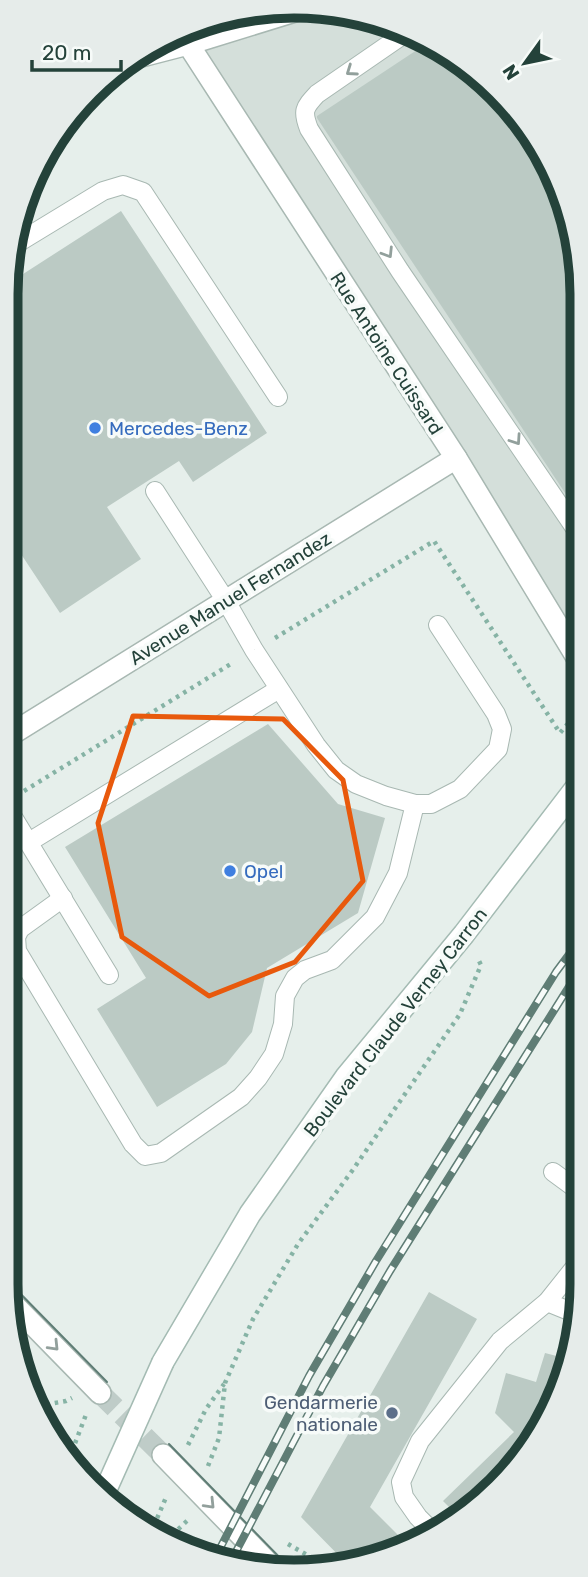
<svg xmlns="http://www.w3.org/2000/svg" width="588" height="1577" viewBox="0 0 588 1577" font-family="Rubik,sans-serif">
  <rect width="100%" height="100%" fill="#e6efeb"/>
  <polygon fill="#d4dfda" points="257,8 369,15 454,54 511,104 553,167 580,256 581,656 184,42 185,32"/>
  <g fill="#bbcac4">
    <polygon points="429,42 454,54 511,104 553,167 580,256 581,517 317,118 317,116"/>
    <polygon points="121,211 267,433 193,482 179,461 107,507 141,559 60,613 21,554 5,565 6,285"/>
    <polygon points="268,724 338,804 385,818 358,913 267,968 252,1032 226,1064 157,1107 97,1009 146,978 65,847"/>
    <polygon points="429,1292 477,1319 370,1507 406,1543 349,1566 301,1517"/>
    <polygon points="545,1353 572,1360 523,1458 460,1518 443,1501 514,1432 495,1413 506,1373 536,1382"/>
  </g>
  <g fill="none" stroke-linecap="round" stroke-linejoin="round">
    <polyline stroke="#bfccc8" stroke-width="21" stroke-dasharray="21 10" stroke-linecap="butt" points="100,1393 163,1455"/>
    <defs>
      <g id="service">
        <path d="M 407,32 L 317,94 C 304,108 302,111 309,129 L 400,271 L 581,537"/>
        <polyline points="11,247 103,191 123,185 143,192 278,397"/>
        <polyline points="155,491 226,601 254,650 316,745 336,770 356,784 386,796 415,804 431,804 460,789 498,749 502,729 496,714 438,625"/>
        <polyline points="5,804 109,975"/>
        <polyline points="29,842 279,689"/>
        <polyline points="63,898 20,929 16,937 17,951 133,1144 145,1156 161,1153 241,1097 258,1078 274,1054 283,1024 285,996 295,978 305,970 332,960 375,917 398,873 415,804"/>
        <polyline points="553,1172 583,1194"/>
        <polyline points="547,1302 579,1315"/>
        <polyline points="433,1532 418,1517 404,1497 401,1482 420,1441 500,1341 547,1302 583,1257"/>
      </g>
      <g id="minor">
        <polyline points="188,44 456,458 581,664"/>
        <polyline points="134,58 188,44 298,10"/>
        <polyline points="5,738 456,458"/>
        <polyline points="8,1299 100,1393"/>
        <polyline points="163,1455 274,1569"/>
      </g>
      <polyline id="secondary" points="163,1362 250,1214 346,1077 464,934 582,780"/>
    </defs>
    <use href="#service" stroke="#a8b8b2" stroke-width="20"/>
    <use href="#minor" stroke="#a8b8b2" stroke-width="24"/>
    <use href="#secondary" stroke="#a4bbb3" stroke-width="24"/>
    <g stroke="#86b3a5" stroke-width="4.5" stroke-dasharray="3.5 5" stroke-linecap="butt">
      <polyline points="275,638 434,541 560,733 581,708"/>
      <polyline points="24,791 234,662"/>
      <polyline points="5,1259 23,1277"/>
      <polyline points="38,1406 66,1401 72,1398"/>
      <polyline points="188,1445 206,1409 224,1384"/>
      <polyline points="69,1459 87,1412"/>
      <polyline points="208,1466 219,1438 225,1383 253,1319 298,1244 352,1171 460,1014 481,965 477,957"/>
      <polyline points="164,1537 171,1536 190,1518"/>
      <polyline points="164,1538 153,1528 167,1495"/>
      <polyline points="288,1544 328,1567"/>
    </g>
    <use href="#service" stroke="#fff" stroke-width="18"/>
    <use href="#minor" stroke="#fff" stroke-width="21"/>
    <use href="#secondary" stroke="#fff" stroke-width="21"/>
    <g stroke="#5f7d75" stroke-width="2">
      <polyline points="5,1278 107,1382"/>
      <polyline points="169,1444 290,1568"/>
    </g>
    <defs>
      <g id="rail">
        <polyline points="216,1556 309,1376 376,1261 556,972 582,937"/>
        <polyline points="231,1561 323,1386 390,1271 582,966"/>
      </g>
    </defs>
    <use href="#rail" stroke="#5f7d75" stroke-width="8"/>
    <use href="#rail" stroke="#f7fbf9" stroke-width="5" stroke-dasharray="16" stroke-linecap="butt"/>
    <defs>
      <polyline id="secondary-bridge" points="107,1487 163,1362"/>
    </defs>
    <use href="#secondary-bridge" stroke="#a4bbb3" stroke-width="24" stroke-linecap="butt"/>
    <use href="#secondary-bridge" stroke="#fff" stroke-width="21"/>
  </g>
  <defs><path id="oneway-chevron" d="M-2-3.5L2.5 0L-2 3.5" fill="none" stroke-width="1.6" stroke-linecap="round" stroke-linejoin="round" transform="scale(1.75)"/></defs>
  <g stroke="#92a09c">
    <use href="#oneway-chevron" transform="translate(351 71) rotate(145)"/>
    <use href="#oneway-chevron" transform="translate(388 253) rotate(58)"/>
    <use href="#oneway-chevron" transform="translate(516 440) rotate(56)"/>
    <use href="#oneway-chevron" transform="translate(54 1346) rotate(46)"/>
    <use href="#oneway-chevron" transform="translate(210 1504) rotate(46)"/>
  </g>
  <path fill="none" stroke="#e8590c" stroke-width="5" stroke-linejoin="round" d="M 133,716 L 283,719 L 343,780 L 363,881 L 295,962 L 209,996 L 122,937 L 98,823 Z"/>
  <g fill="#3f7fe0" stroke="#f7fbf9" stroke-width="2.5">
    <circle cx="95" cy="428" r="7"/>
    <circle cx="230" cy="871" r="7"/>
  </g>
  <circle fill="#5c6f8a" stroke="#f7fbf9" stroke-width="2.5" cx="392" cy="1413" r="7"/>
  <g text-anchor="middle" stroke-width="7" stroke-linejoin="round" paint-order="stroke">
    <g font-size="19" fill="#24423a" stroke="#f7fbf9">
      <text transform="translate(387 353) rotate(57)" y="7">Rue Antoine Cuissard</text>
      <text transform="translate(230 598) rotate(-32)" y="7">Avenue Manuel Fernandez</text>
      <text transform="translate(395 1022) rotate(-52)" y="7">Boulevard Claude Verney Carron</text>
    </g>
    <g font-size="19" fill="#366cbe" stroke="#f7fbf9" text-anchor="start">
      <text x="109" y="435">Mercedes-Benz</text>
      <text x="244" y="878">Opel</text>
    </g>
    <g font-size="19" fill="#4e5e75" stroke="#f7fbf9" text-anchor="end">
      <text x="378" y="1409">Gendarmerie<tspan x="378" dy="22">nationale</tspan></text>
    </g>
  </g>
  <path d="M0 0H588V1577H0ZM294 18H294A276 276 0 0 1 570 294V1284A276 276 0 0 1 294 1560H294A276 276 0 0 1 18 1284V294A276 276 0 0 1 294 18Z" fill="#e6ecea" fill-rule="evenodd"/>
  <path fill="none" stroke="#24423a" stroke-width="9" d="M294 18H294A276 276 0 0 1 570 294V1284A276 276 0 0 1 294 1560H294A276 276 0 0 1 18 1284V294A276 276 0 0 1 294 18Z"/>
  <g transform="translate(525 63) rotate(237)" stroke="#f7fbf9" stroke-width="5" paint-order="stroke">
  <path d="M0-5L12 26L0 18L-12 26Z" fill="#24423a"/>
  <text y="-10" font-size="19" font-weight="bold" text-anchor="middle" fill="#24423a">N</text>
  </g>
  <path d="M32 60v10h89v-10" fill="none" stroke="#24423a" stroke-width="3.5"/>
  <text x="42" y="60" font-size="21" fill="#24423a" stroke="#f7fbf9" stroke-width="5" paint-order="stroke">20 m</text>
</svg>
